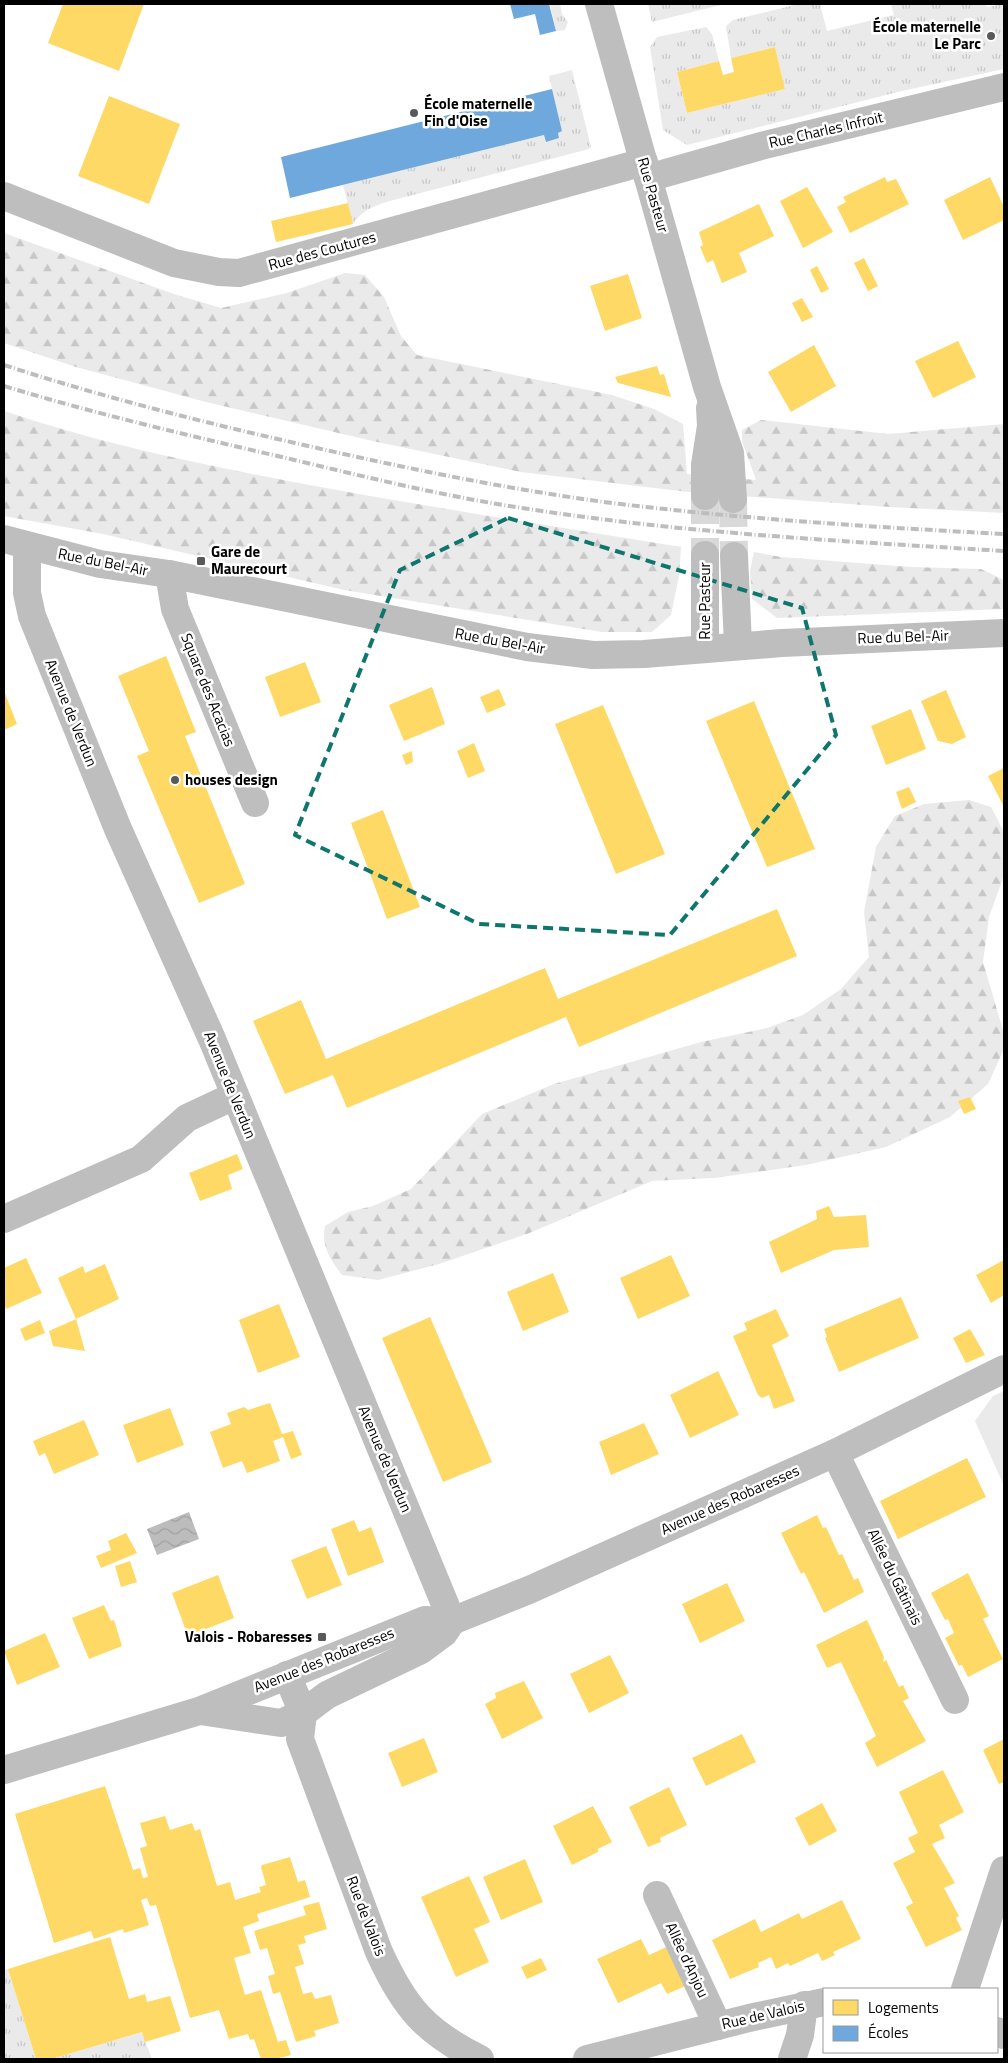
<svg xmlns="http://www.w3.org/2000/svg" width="1008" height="2063" viewBox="0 0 1008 2063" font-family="'Titillium Web',sans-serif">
  <defs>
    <pattern id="grass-tufts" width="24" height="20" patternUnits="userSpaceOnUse" patternTransform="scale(1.25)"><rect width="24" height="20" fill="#eaeaea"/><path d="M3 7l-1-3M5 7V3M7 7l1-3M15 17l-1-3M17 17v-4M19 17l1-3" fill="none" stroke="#c7c7c7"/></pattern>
    <pattern id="forest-firs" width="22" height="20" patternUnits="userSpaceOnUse" patternTransform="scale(1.25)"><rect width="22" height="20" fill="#eaeaea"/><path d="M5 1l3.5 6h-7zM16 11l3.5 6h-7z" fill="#c7c7c7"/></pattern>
    <pattern id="water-waves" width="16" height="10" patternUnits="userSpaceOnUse" patternTransform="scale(1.25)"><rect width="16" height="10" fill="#bcbcbc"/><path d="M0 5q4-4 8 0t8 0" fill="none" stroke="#a0a0a0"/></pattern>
  </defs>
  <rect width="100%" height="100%" fill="#fff"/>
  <g fill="url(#grass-tufts)">
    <polygon points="550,4 560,4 562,14 568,22 565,30 556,31"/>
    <polygon points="648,4 725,4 652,22"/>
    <polygon points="799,4 820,4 827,31 894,15 891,4 986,4 987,7 1004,4 1004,69 902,91 687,145 663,130 650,47 657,37 706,27 712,34 719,61 677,72 687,113 785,89 775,47 731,58 726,26 733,20"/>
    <path d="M 572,70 L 591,147 L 589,149 L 386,202 C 372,207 361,211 353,224 L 343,185 L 544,135 L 546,142 L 559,138 L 558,133 L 562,131 L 549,76 Z"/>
    <polygon points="8,1969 36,2059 4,2059 4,1970"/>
    <polygon points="142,2032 152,2059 52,2059"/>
  </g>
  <g fill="url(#forest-firs)">
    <polygon points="4,233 174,294 221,308 287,293 345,273 365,275 384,297 401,336 417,355 612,395 654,409 683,424 687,474 756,480 742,441 742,430 761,420 888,434 1004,424 1004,513 890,507 688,492 521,472 377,442 206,402 76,367 4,343"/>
    <path d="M 4,411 C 98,443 195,463 293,482 C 422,506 552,526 681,547 L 679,576 L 671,615 L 652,632 L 602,632 L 344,590 L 103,534 L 4,516 Z"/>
    <polygon points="754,552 781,557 911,567 981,569 1004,580 1004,609 777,618 752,599 750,571"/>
    <path d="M 969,800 L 991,807 L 1004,832 L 1004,875 L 989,917 L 983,962 L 1004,1034 L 1004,1049 L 988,1084 L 950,1117 L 886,1147 L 806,1165 L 714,1178 L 652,1181 L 527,1234 L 439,1264 L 378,1280 L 342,1275 C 330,1259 321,1246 325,1226 L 348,1212 L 373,1206 L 411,1189 L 482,1114 L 554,1084 L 701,1042 L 767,1028 L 803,1015 L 841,989 L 869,957 L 864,912 L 876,847 L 895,816 L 924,804 Z"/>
  </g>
  <polygon fill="#eaeaea" points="1004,1391 1004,1486 975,1421 993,1396"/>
  <polygon fill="url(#water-waves)" points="189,1512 199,1539 157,1555 147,1529"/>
  <g fill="#ffd966">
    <polygon points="63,4 144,4 119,71 48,43"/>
    <polygon points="775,47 785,89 687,113 677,72 719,61 723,75 734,72 731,58"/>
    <polygon points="109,96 180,124 149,204 78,176"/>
    <polygon points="885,177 887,182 896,179 909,204 850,233 837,207 846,202 843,197"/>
    <polygon points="990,177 1004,207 1004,220 963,240 944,200"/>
    <polygon points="807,187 833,232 803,248 780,201"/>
    <polygon points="348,203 353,224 276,242 271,221"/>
    <polygon points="759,204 774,236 739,253 747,272 722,283 713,260 707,263 700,247 703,245 699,232"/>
    <polygon points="864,258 878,286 868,291 854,263"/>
    <polygon points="817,266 829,289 821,293 810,270"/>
    <polygon points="628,274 642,318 605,331 590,286"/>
    <polygon points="802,298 813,317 802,322 792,303"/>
    <polygon points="958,341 976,377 933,398 915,361"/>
    <polygon points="814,345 836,386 791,412 768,372"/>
    <polygon points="657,366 660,375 664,374 671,397 618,383 615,377"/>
    <polygon points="166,656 196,732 185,736 245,884 199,903 137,756 149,751 118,676"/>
    <polygon points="305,662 321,702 280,717 265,677"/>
    <polygon points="432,687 445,724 404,741 389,705"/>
    <polygon points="499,689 506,705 487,713 480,697"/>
    <polygon points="946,690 966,737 952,744 938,741 921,701"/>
    <polygon points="4,691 17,724 4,730"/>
    <polygon points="754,701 815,849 767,867 706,721"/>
    <polygon points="603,705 665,854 616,874 555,724"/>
    <polygon points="911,709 926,749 886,765 871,726"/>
    <polygon points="474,743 485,771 468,778 457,751"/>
    <polygon points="412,751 413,762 406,765 402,755"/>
    <polygon points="1004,768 1004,807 988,776"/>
    <polygon points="909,787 916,802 902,809 896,792"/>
    <polygon points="383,810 420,907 387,919 351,823"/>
    <polygon points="777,909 797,956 579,1047 566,1017 347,1108 333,1075 285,1094 253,1021 301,1000 326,1059 545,968 558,999"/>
    <polygon points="970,1097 976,1109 964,1114 958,1101"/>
    <polygon points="237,1154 243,1169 228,1175 232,1189 200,1201 189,1173"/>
    <polygon points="829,1206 834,1217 866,1215 869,1247 834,1250 781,1273 769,1242 817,1219 816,1211"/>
    <polygon points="671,1255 690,1296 638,1319 620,1278"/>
    <polygon points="26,1258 42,1293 6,1309 4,1303 4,1268"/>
    <polygon points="1004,1260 1004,1295 991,1303 976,1275"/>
    <polygon points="105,1264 119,1299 76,1319 58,1278 83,1266 85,1273"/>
    <polygon points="553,1273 569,1312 523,1331 507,1292"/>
    <polygon points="901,1297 919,1338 839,1372 825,1338 827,1337 824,1329"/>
    <polygon points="279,1304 300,1357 258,1373 239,1320"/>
    <polygon points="776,1309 789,1336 772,1345 795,1401 774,1409 769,1395 762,1398 758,1395 733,1336 747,1330 744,1323"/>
    <polygon points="430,1317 492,1462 443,1482 382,1338"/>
    <polygon points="76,1319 85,1351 53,1346 49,1331"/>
    <polygon points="40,1320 45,1333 25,1341 20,1329"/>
    <polygon points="970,1329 985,1355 966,1363 953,1338"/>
    <polygon points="718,1371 739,1415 690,1438 670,1395"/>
    <polygon points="270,1403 282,1434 293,1431 302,1455 291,1459 283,1437 273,1441 280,1461 247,1473 242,1461 223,1468 210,1432 231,1424 227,1413 244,1407 248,1410"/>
    <polygon points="170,1408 184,1445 137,1463 123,1425"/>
    <polygon points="84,1420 99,1455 54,1474 45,1453 39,1456 33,1441"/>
    <polygon points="644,1423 659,1454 611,1475 599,1442"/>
    <polygon points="967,1458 986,1497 898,1539 880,1501"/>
    <polygon points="817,1515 823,1528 826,1527 839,1555 842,1554 854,1580 858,1578 864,1592 824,1613 804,1572 801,1574 781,1533"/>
    <polygon points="354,1520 359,1532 371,1527 384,1562 348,1576 331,1529"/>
    <polygon points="126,1533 137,1553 101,1568 96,1556 111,1550 108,1541"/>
    <polygon points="326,1546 342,1585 307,1599 291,1560"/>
    <polygon points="130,1561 137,1582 121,1587 115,1566"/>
    <polygon points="968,1573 989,1616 983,1619 1003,1659 968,1677 962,1665 959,1666 945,1638 954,1633 948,1619 945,1620 931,1593"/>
    <polygon points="218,1575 234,1618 188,1636 172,1593"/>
    <polygon points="727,1583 745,1621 700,1643 682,1604"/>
    <polygon points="104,1605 111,1621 114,1620 122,1646 89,1659 72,1618"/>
    <polygon points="867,1620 884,1657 883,1662 886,1660 899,1687 903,1685 909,1698 903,1701 926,1741 877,1767 865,1743 876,1736 841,1662 827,1668 816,1645"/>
    <polygon points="45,1633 60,1667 17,1685 4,1651"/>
    <polygon points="610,1655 629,1693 589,1713 570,1674"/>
    <polygon points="524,1681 543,1718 502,1739 485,1704 496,1698 495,1693"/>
    <polygon points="742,1734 756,1762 706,1786 692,1758"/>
    <polygon points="424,1738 438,1772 402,1787 388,1753"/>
    <polygon points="1004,1739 1004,1782 999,1784 983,1750"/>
    <polygon points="943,1770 964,1812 939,1825 945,1838 932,1844 955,1883 944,1888 959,1916 956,1918 962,1930 926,1947 906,1907 913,1903 893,1863 915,1852 908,1838 918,1833 899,1792"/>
    <polygon points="105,1786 133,1870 140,1868 143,1878 148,1877 140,1848 147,1846 140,1823 165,1816 170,1830 192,1823 195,1831 200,1829 217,1886 230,1882 235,1900 261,1892 259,1887 266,1885 261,1867 262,1865 290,1857 298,1882 305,1880 310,1897 257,1914 259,1921 243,1927 251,1953 234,1958 245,1995 261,1990 278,2042 286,2040 291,2055 276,2059 261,2059 254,2039 250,2040 248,2034 229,2039 219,2010 190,2018 156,1905 150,1906 147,1898 141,1900 149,1925 124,1933 123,1929 94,1939 91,1931 54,1943 15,1814"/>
    <polygon points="669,1787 687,1825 660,1838 661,1842 648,1847 629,1807"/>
    <polygon points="822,1803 837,1831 809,1846 795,1818"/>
    <polygon points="593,1806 612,1842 598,1849 598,1852 572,1865 553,1826"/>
    <polygon points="525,1859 543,1902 501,1920 483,1877"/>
    <polygon points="469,1876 490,1922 474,1929 489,1962 456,1977 421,1897"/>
    <polygon points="842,1900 861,1939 833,1952 835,1955 822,1961 818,1953 790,1966 788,1963 776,1969 771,1957 758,1963 759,1967 730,1979 712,1940 755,1919 761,1932 799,1913 802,1919"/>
    <polygon points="319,1902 327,1929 304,1936 306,1943 298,1945 304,1964 295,1967 303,1994 312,1992 315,1999 331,1995 339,2023 314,2031 316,2036 296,2042 280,1992 273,1994 268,1976 275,1974 267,1948 260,1950 254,1931 306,1915 303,1906"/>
    <polygon points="110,1937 129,1999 145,1994 147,2002 170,1996 181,2031 145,2042 142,2032 52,2059 36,2059 8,1969"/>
    <polygon points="641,1939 649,1955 671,1945 690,1984 667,1994 661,1983 618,2003 597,1959"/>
    <polygon points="541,1958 547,1970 527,1979 521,1967"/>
  </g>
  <g fill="#6fa8dc">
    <polygon points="510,4 549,4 556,31 540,35 535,14 514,19"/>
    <polygon points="552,89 562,131 558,133 559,138 546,142 544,135 290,198 281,157"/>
  </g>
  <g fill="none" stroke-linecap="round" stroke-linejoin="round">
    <g stroke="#d9d9d9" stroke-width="28" stroke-dasharray="28 14" stroke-linecap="butt">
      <polyline points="705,496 705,555"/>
      <polyline points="733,499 734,556"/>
    </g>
    <g stroke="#bebebe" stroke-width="28">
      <polyline points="599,4 707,387 730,453 733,499"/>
      <polyline points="648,178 761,146 1004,87"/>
      <polyline points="4,196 174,263 219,272 239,273 644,162"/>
      <polyline points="705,496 705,465 711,426 710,408"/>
      <polyline points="4,539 100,564 169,574 527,647 593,655 644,654 782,643 1004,633"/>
      <polyline points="27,546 27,593 32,616 118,829 212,1039 452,1621"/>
      <polyline points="734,556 738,645"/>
      <polyline points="169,574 175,609 255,803"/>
      <polyline points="705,648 705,555"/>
      <polyline points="4,1219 141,1159 187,1118 234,1096"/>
      <polyline points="835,1453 955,1700"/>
      <path d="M 287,1675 L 303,1713 L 300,1739 L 379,1952 C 404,2007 425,2032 480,2059"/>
      <polyline points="200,1711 281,1723 303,1713 327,1695 421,1650 444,1633 452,1621"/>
      <polyline points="4,1770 199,1711 425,1620 452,1621 529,1590 835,1453 1004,1369"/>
      <polyline points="657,1895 718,2026"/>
      <polyline points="965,1989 1004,1870"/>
      <polyline points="997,2031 1004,2035"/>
      <polyline points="587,2059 749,2018 824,2002"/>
      <polyline points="792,2059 800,2035 804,2005"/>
    </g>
    <g stroke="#bdbdbd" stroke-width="4" stroke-dasharray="8 2.5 1 2.5" stroke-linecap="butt">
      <path d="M 4,365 C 99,396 198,421 295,443 C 400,467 505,489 612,503 C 742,519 873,527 1004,534"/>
      <path d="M 4,386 C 96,414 191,436 286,458 C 362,476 438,495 516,507 C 677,533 841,541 1004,551"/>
    </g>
  </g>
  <path fill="none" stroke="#0f766e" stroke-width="4" stroke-dasharray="10 6" stroke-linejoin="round" d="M 508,518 L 802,608 L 836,735 L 670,935 L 479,924 L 295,835 L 400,570 Z"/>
  <g fill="#595959" stroke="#fff" stroke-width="2">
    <circle cx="991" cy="36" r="5"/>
    <circle cx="414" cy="113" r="5"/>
    <rect x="196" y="556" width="10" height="10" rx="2.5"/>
    <circle cx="175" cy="780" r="5"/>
    <rect x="317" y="1632" width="10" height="10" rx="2.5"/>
  </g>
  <g text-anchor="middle" stroke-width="5" stroke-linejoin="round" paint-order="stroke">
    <g font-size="15" font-weight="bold" fill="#000" stroke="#fff" text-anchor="start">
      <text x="981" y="32" text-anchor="end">École maternelle<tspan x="981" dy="17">Le Parc</tspan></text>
      <text x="424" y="109">École maternelle<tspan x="424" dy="17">Fin d'Oise</tspan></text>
      <text x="211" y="557">Gare de<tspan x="211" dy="17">Maurecourt</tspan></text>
      <text x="185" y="785">houses design</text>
      <text x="312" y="1642" text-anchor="end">Valois - Robaresses</text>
    </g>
    <g font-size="15" fill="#000" stroke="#fff">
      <text transform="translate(826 130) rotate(-13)" y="5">Rue Charles Infroit</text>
      <text transform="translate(653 195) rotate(74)" y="5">Rue Pasteur</text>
      <text transform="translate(322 251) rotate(-15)" y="5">Rue des Coutures</text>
      <text transform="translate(103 562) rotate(11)" y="5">Rue du Bel-Air</text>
      <text transform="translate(705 601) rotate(-90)" y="5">Rue Pasteur</text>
      <text transform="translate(903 637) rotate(-2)" y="5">Rue du Bel-Air</text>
      <text transform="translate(500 641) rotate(10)" y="5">Rue du Bel-Air</text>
      <text transform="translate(208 690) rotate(68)" y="5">Square des Acacias</text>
      <text transform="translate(71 713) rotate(68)" y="5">Avenue de Verdun</text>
      <text transform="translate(230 1085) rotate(68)" y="5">Avenue de Verdun</text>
      <text transform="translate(385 1459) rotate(67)" y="5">Avenue de Verdun</text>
      <text transform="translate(730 1500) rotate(-24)" y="5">Avenue des Robaresses</text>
      <text transform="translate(895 1577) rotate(64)" y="5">Allée du Gâtinais</text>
      <text transform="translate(324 1660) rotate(-22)" y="5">Avenue des Robaresses</text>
      <text transform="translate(366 1916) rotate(69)" y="5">Rue de Valois</text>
      <text transform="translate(687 1960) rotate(65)" y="5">Allée d'Anjou</text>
      <text transform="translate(763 2015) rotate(-13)" y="5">Rue de Valois</text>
    </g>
  </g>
  <rect width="1008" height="2063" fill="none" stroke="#000000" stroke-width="10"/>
  <rect x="823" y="1988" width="175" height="65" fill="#ffffff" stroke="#999999"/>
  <rect x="833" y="2000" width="25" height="15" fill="#ffd966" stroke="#999999"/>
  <text x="868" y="2013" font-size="15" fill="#000000">Logements</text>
  <rect x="833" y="2026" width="25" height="15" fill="#6fa8dc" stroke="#999999"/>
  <text x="868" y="2038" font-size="15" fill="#000000">Écoles</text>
</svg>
